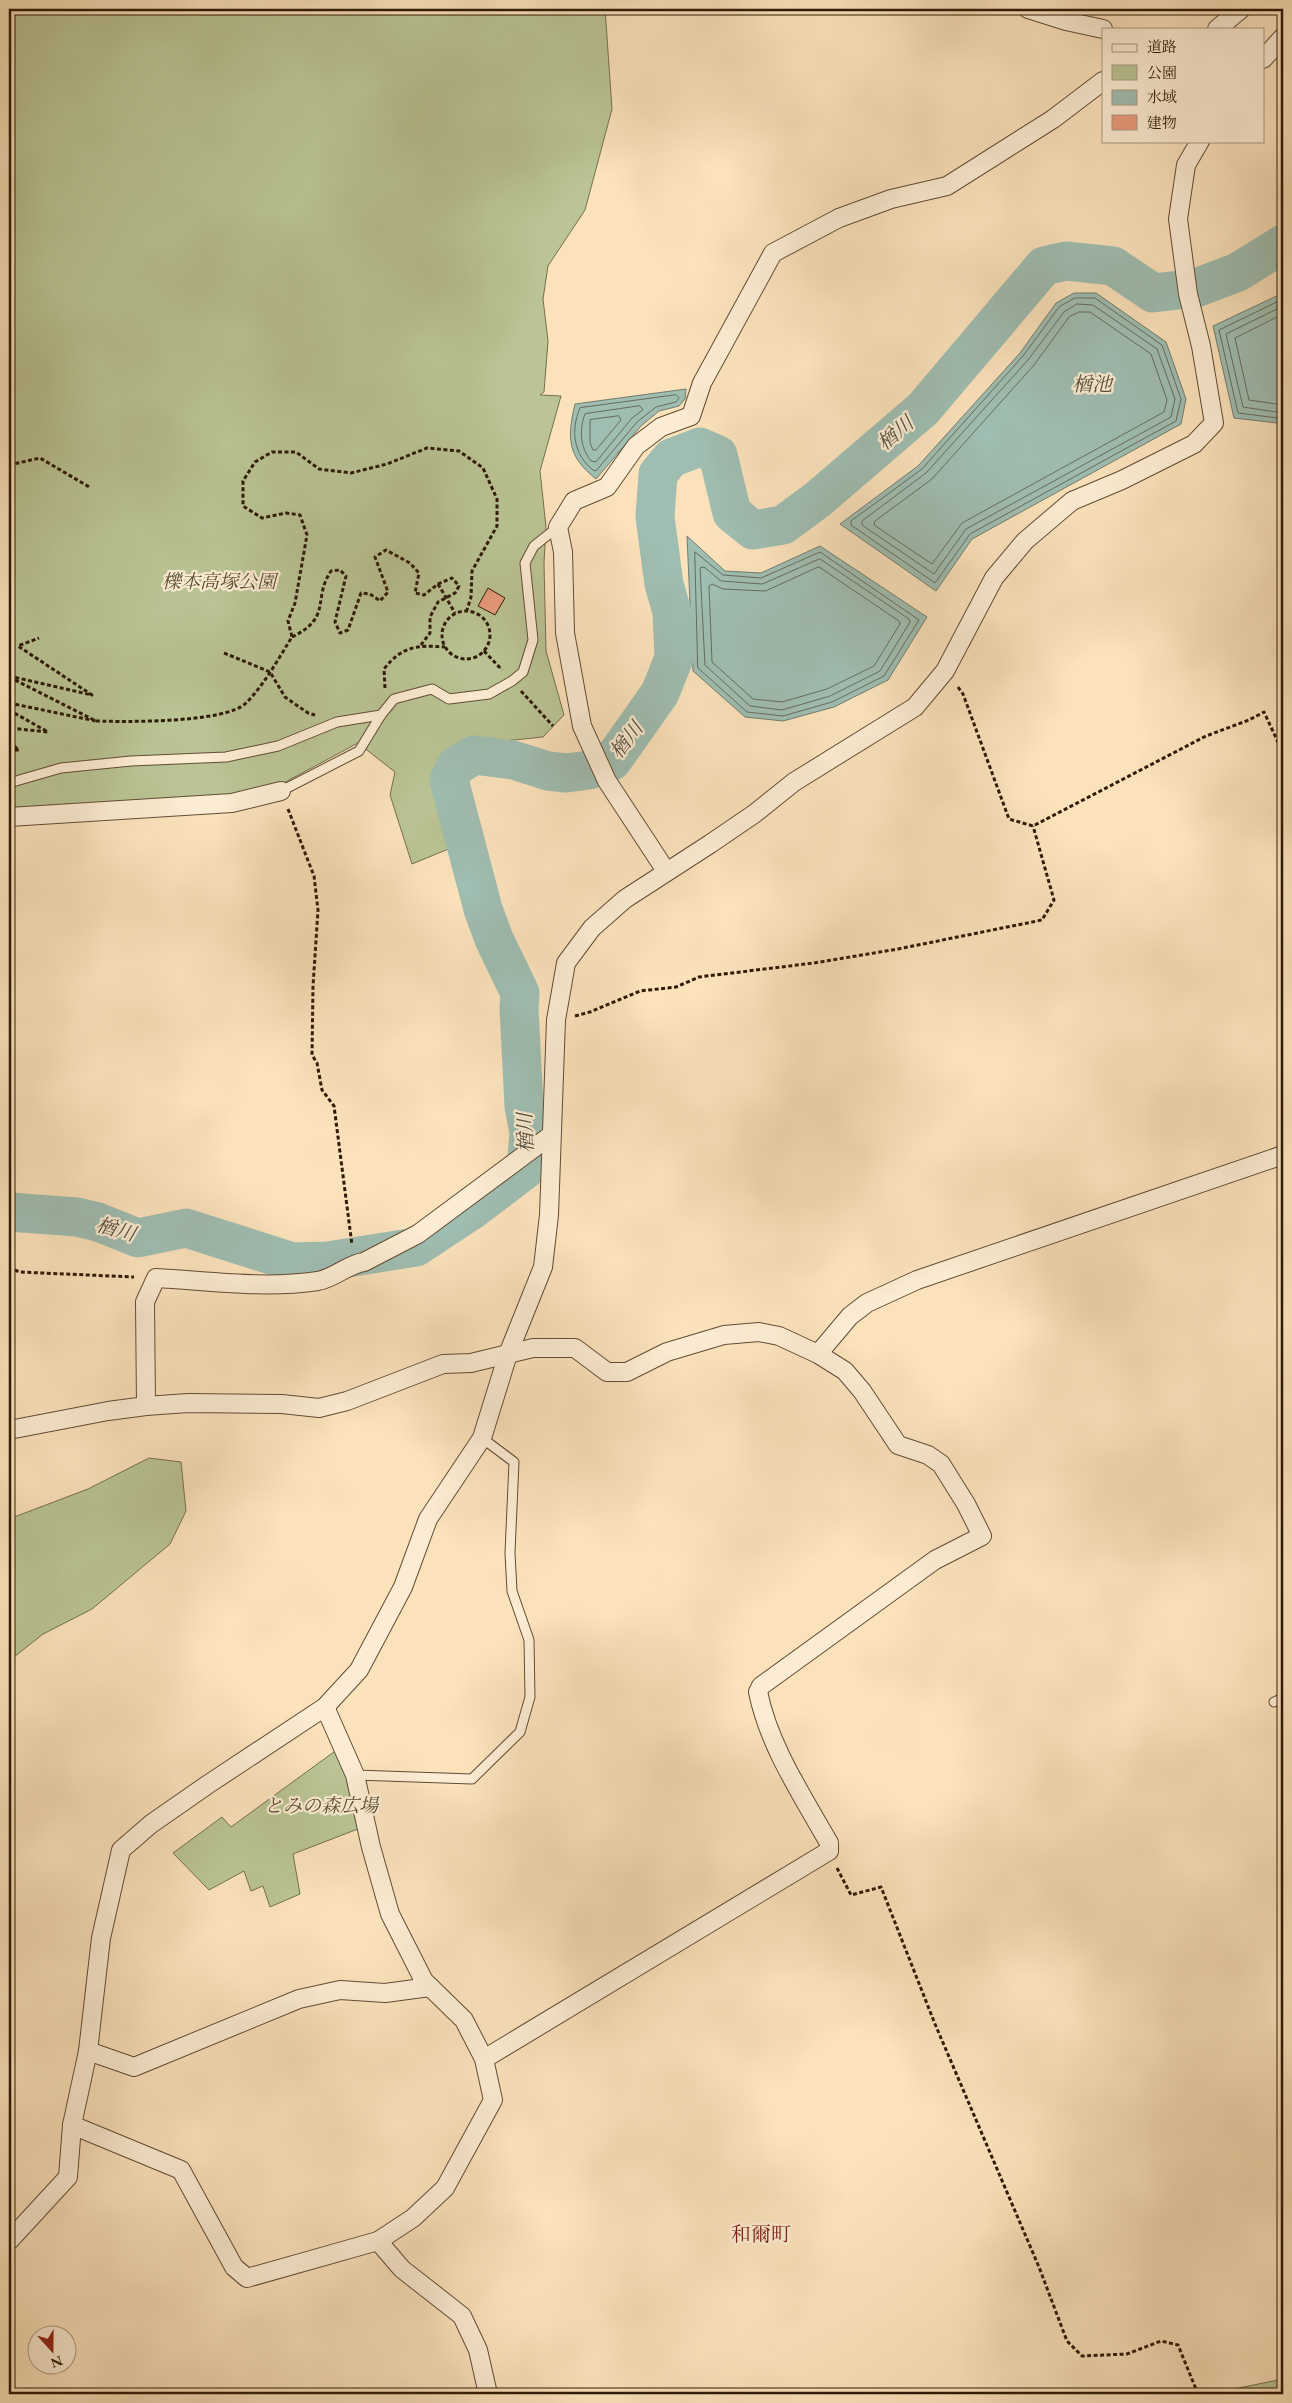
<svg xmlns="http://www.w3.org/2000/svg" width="1292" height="2403" viewBox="0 0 1292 2403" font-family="'EB Garamond','Noto Serif JP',serif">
  <rect width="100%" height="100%" fill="#fbe2bb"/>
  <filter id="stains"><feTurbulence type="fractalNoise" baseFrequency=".004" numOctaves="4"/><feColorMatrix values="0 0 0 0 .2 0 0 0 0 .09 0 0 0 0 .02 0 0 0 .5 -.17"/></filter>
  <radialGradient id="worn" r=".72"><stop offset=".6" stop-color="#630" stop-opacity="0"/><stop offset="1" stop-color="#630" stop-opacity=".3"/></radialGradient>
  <g fill="#bac494" stroke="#746f4e">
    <polygon points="9,9 605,9 612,109 585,210 548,266 543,299 548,341 544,392 540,395 561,396 540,471 546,527 544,563 546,651 564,715 543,737 465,745 432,788 451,848 412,864 390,795 395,772 358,743 276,787 213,800 9,813"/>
    <polygon points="149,1458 181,1462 186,1511 170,1544 92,1609 43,1634 14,1657 9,1666 9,1519 88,1489"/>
    <polygon points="342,1746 363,1827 293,1854 300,1894 270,1907 263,1886 251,1891 244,1871 209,1890 173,1853 222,1817 231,1827"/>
    <polygon points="1283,2379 1283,2394 1189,2394 1229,2390"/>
  </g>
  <g fill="#9fbdb1" stroke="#727c6d">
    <polygon points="1074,293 1096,293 1166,342 1186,399 1181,424 972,539 936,591 840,524 918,466 1020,353 1056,303"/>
    <polygon points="1283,293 1283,431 1277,423 1234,418 1213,326"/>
    <path d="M 686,389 L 685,399 L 679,406 L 659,411 L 641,426 L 596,479 C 567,456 567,438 575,404 Z"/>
    <polygon points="687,536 725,571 761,573 820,546 927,617 888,680 834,707 783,721 745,717 693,671"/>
  </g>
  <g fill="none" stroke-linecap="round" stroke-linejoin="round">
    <g stroke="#666c5c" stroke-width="1">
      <polygon points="1075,298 1095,298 1162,345 1181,399 1176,421 970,534 935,583 851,525 851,521 922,469 1023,356 1059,307"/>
      <polyline points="1283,299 1219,330 1238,413 1278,418 1283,422"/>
      <polygon points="1077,304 1093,305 1157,349 1175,399 1171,417 966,529 934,574 862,525 862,521 926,473 1028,360 1064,312"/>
      <polyline points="1283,306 1226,334 1243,407 1283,413"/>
      <polygon points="1079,312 1090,312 1151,354 1167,400 1164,412 962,523 932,564 874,525 875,521 932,479 1034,365 1069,317"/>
      <polyline points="1283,314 1235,338 1249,400 1283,405"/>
      <path d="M 676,395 L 679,398 L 676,402 L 656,407 L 637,422 L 596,471 L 593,470 C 574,455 570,431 580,408 Z"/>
      <path d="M 640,406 L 643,410 L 632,418 L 596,462 L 591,461 C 580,448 579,429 585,414 Z"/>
      <polygon points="619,416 621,420 596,450 593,450 590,443 590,420"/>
      <polygon points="695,552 723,575 761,578 820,552 919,620 884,676 832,702 783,716 747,712 698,668"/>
      <polygon points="820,559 909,619 910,622 880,671 830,696 782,710 750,706 705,665 700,568 704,567 721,581 762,584"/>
      <polygon points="819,567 899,621 900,624 874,666 827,689 782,702 753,699 712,662 709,586 712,584 723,589 765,591"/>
    </g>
    <polyline stroke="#9fbdb1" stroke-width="39" points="9,1212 77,1217 98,1222 138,1238 186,1228 293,1262 328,1261 416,1247 472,1210 526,1169 529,1133 524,1106 519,1008 520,993 494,939 483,909 449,780 456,766 474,755 513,760 548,771 566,773 589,770 612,761 660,693 674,658 672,612 664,584 655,517 658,474 671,458 700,447 718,455 732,513 753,530 783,525 817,500 923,409 1044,266 1066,261 1113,266 1153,293 1196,288 1238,272 1283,244"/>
  </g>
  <polygon fill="#e99b7d" stroke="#2e1a07" points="488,588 505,598 495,615 478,606"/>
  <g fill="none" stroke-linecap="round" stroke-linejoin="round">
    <defs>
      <g id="lane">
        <polyline points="9,783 61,768 131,761 226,757 278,746 337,722 381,715"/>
        <polyline points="281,791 359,751 381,715 394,699 432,689 449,699 489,694 512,681 523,672 533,640 525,563 534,546 558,527"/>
        <polyline points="1274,1702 1283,1698"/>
        <polyline points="355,1775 472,1779 520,1732 530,1697 529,1640 512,1591 510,1553 514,1462 482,1438"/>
      </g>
      <g id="street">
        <polyline points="1028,9 1066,21 1103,29"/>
        <polyline points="1217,29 1241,9"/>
        <polyline points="1263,59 1283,37"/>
        <polyline points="9,817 232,803 281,791"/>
        <polyline points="666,871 607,781 582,726 565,633 563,552 558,527 574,501 607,487 636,446 661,427 691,416 702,383 773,253 839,218 891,199 947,186 1053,119 1103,81"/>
        <polyline points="818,1354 850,1316 867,1303 917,1280 1283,1155"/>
        <path d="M 146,1406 L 188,1403 L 282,1404 L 319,1408 L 347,1401 L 443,1364 L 471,1363 L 533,1348 L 575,1348 L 607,1372 L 627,1372 L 667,1352 L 724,1335 L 759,1332 L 779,1336 L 818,1354 L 845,1371 L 862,1391 L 898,1445 L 928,1455 L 941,1464 L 966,1504 L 982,1536 L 935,1560 L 761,1686 L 758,1692 C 769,1746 802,1795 829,1843 L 829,1851 L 484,2059"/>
        <path d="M 9,1430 L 108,1411 L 146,1406 L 145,1302 L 156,1278 C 211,1281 264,1289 318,1281 C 335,1278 348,1264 364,1262 L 418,1234 L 550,1136"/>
        <polyline points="88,2051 134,2067 299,1999 340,1990 385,1993 430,1987"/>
        <polyline points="72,2125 181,2170 234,2267 247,2278 378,2241 413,2218 445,2188 493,2100 484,2059 464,2020 424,1981 390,1914 371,1847 355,1775 325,1707"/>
        <polyline points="9,2241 68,2177 72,2125 88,2051 101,1938 121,1850 151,1824 207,1785 325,1707 359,1670 403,1587 428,1519 482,1438 508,1354 543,1267 549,1215 556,1020 566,963 592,928 625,899 710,844 754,814 794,782 915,707 945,671 994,578 1025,541 1072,501 1122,480 1194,444 1214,423 1201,346 1188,294 1178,219 1186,165 1200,141"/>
        <polyline points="378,2241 402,2269 462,2316 478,2350 488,2394"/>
      </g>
    </defs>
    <use href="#lane" stroke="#614c34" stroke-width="11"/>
    <use href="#street" stroke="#614c34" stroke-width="20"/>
    <g stroke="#2e1a07" stroke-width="3" stroke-dasharray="4 2.5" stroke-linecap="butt">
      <polyline points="9,465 40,458 91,488"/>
      <polyline points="438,584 455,613"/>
      <circle cx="466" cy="635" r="24"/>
      <path d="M 292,637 C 333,617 312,599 331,571 L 340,570 L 346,576 L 335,622 L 340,633 L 348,630 L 361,593 L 370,594 L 380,601 L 388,592 L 375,557 L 386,550 L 410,563 L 419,573 L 415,593 L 424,595 L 438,584 L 452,578 L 459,586 L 455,593 L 438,602 L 430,617 L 430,633 L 421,645"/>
      <polyline points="484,651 502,670"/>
      <polyline points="224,653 270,672 285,697 308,713 315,715"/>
      <polyline points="9,676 92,695 18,646 39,638"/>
      <polyline points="958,687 963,694 1009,819 1033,826 1206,736 1249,720 1264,712 1283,753"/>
      <path d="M 385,688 L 384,669 C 402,646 417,645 445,647"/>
      <polyline points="521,691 553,726"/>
      <polyline points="9,703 96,721 11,678"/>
      <polyline points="9,710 48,732 9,728"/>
      <path d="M 96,721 C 126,722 226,723 246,703 C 265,684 278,659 292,637 L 288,621 L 295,603 L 307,535 L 300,515 L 286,513 L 262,518 L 243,506 L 243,481 L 255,462 L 272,452 L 296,452 L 319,469 L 351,473 L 387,464 L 427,448 L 459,451 L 483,468 L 497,499 L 497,526 L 472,571 L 471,597 L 467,610"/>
      <polyline points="9,742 19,750 9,750"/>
      <polyline points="288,809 314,876 318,910 313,986 312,1055 317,1063 322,1090 334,1106 352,1245"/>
      <polyline points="575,1016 590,1012 640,991 676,987 699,977 814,963 898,949 1042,920 1054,900 1033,826"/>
      <polyline points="9,1267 19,1272 134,1277"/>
      <polyline points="837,1868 851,1895 881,1887 935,2024 1039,2267 1067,2341 1082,2356 1127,2354 1161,2341 1178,2345 1198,2394"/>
    </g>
    <use href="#lane" stroke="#fcecd3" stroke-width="9"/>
    <use href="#street" stroke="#fcecd3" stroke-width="18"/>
  </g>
  <g text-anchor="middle" stroke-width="4.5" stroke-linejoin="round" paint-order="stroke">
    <g font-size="19" font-style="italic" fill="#584d31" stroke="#fcecd3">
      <text x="219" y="588">櫟本高塚公園</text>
      <text x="321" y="1812">とみの森広場</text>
    </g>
    <g font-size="20" font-style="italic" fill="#565342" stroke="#fcecd3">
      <text x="1092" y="391">楢池</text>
      <text transform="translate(895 433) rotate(-40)" y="7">楢川</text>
      <text transform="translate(626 740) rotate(-52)" y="7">楢川</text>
      <text transform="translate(525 1133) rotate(-92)" y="7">楢川</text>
      <text transform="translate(116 1229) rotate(16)" y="7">楢川</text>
    </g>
    <g font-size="20" fill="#7a1f14" stroke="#fcecd3">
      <text x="761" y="2241">和爾町</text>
    </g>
  </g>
  <rect width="1292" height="2403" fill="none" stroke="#fbe2bb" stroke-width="30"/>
  <rect x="10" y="10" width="1272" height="2383" fill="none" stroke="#2e1a07" stroke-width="2.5"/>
  <rect x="15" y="15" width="1262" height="2373" fill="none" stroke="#2e1a07"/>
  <rect x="1102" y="28" width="162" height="115" fill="#fcecd3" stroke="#aa9881"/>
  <rect x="1112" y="44" width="25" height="8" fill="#fcecd3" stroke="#aa9881"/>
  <text x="1147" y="52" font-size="15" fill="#2e1a07">道路</text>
  <rect x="1112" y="65" width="25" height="15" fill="#bac494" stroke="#aa9881"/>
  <text x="1147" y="78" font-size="15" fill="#2e1a07">公園</text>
  <rect x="1112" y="90" width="25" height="15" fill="#9fbdb1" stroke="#aa9881"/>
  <text x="1147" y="102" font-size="15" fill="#2e1a07">水域</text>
  <rect x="1112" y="115" width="25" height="15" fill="#e99b7d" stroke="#aa9881"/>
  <text x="1147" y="128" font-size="15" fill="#2e1a07">建物</text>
  <g transform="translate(52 2350) rotate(159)"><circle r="24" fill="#fcecd3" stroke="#aa9881"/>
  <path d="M0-4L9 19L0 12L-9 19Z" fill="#8f2418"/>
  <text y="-8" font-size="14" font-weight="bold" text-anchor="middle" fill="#2e1a07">N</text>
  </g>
  <rect width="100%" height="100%" filter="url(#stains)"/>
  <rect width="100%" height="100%" fill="url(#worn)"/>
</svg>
